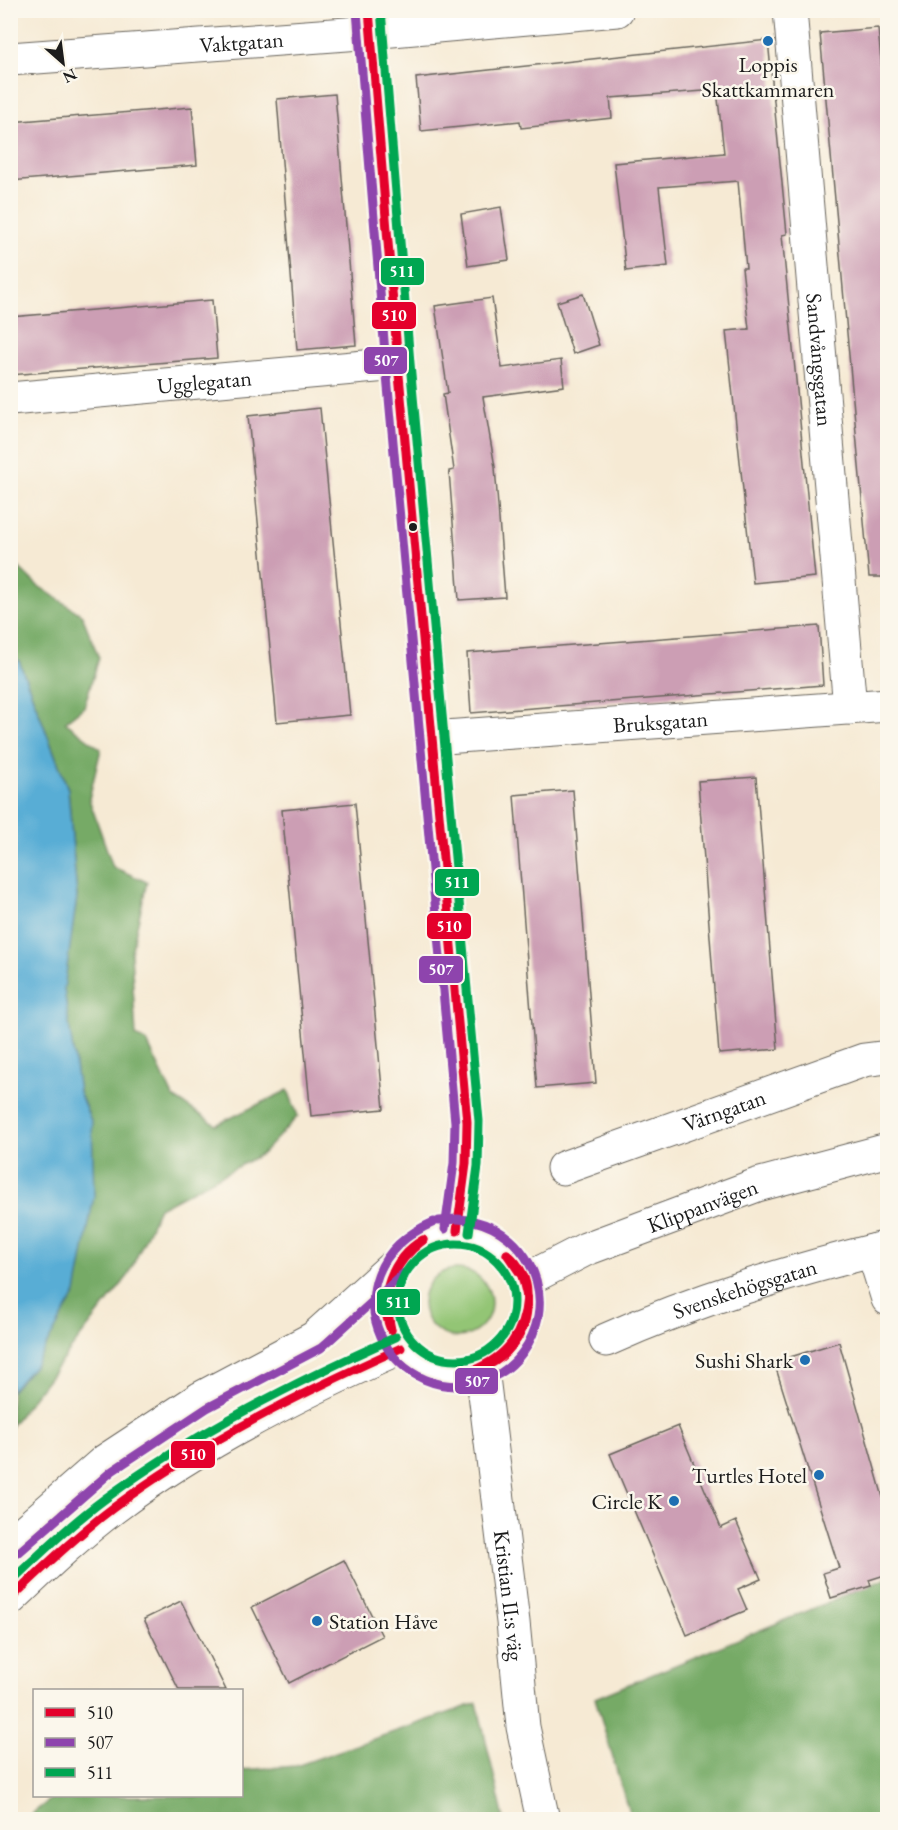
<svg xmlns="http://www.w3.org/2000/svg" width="898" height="1830" viewBox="0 0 898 1830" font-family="'EB Garamond',serif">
  <rect width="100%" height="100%" fill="#fbf7ec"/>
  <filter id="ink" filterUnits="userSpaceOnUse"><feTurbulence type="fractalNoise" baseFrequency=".0167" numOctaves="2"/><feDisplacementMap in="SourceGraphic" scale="12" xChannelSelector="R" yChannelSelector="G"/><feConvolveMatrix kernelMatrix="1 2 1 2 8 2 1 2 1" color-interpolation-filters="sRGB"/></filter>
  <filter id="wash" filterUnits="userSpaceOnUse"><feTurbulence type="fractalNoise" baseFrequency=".008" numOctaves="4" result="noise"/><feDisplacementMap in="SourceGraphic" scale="24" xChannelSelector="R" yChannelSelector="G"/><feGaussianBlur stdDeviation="1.35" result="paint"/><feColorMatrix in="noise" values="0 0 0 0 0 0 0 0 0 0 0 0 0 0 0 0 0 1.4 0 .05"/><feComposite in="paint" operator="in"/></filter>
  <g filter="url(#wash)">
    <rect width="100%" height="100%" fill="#f6ead4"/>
    <circle fill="#93c575" stroke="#587048" stroke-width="1.5" cx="457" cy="1303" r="34"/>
    <g fill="#76aa66" stroke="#496341" stroke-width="1.5">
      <polygon points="10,559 37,585 82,615 99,658 84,707 65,722 101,749 89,799 113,867 147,882 131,953 136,1036 147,1042 173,1097 216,1125 288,1090 298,1116 262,1154 159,1208 128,1276 11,1426 11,1391 35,1365 92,1123 79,1092 63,989 77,897 68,789 19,661 11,652"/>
      <polygon points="887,1578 887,1819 631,1819 595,1698"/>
      <polygon points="477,1703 504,1819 25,1819 55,1796 242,1796 242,1770 296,1766"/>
    </g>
    <polygon fill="#59add5" stroke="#3a6478" stroke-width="1.5" points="10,652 19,661 68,789 77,897 64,989 79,1092 92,1123 94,1196 76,1293 35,1365 11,1391"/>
    <g id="blocks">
      <g fill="#cc9eb4">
        <polygon points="878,28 888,136 888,234 885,234 888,268 888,577 869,577 820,33"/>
        <polygon points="768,40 787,234 782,235 815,577 753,583 726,331 749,329 742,268 746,268 738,181 659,187 668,266 626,271 614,163 724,153 717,90 610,98 612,118 521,128 520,121 421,131 416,78"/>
        <polygon points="335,94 356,345 297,350 277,99"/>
        <polygon points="192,107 197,165 10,181 10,122"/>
        <polygon points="501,207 509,260 468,266 461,214"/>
        <polygon points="583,294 599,345 573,354 557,302"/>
        <polygon points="492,298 502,368 561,360 564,386 483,397 495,467 505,597 459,600 449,471 454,470 443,394 448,393 435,306"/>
        <polygon points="212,300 217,358 10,375 10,317"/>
        <polygon points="320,408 350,715 277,722 248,416"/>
        <polygon points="819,626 823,685 471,713 467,653"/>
        <polygon points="756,777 778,1049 719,1054 698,781"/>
        <polygon points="573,790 596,1083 537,1088 514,795"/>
        <polygon points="355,803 384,1109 311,1116 282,810"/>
        <polygon points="839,1342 888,1515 888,1574 869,1580 871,1586 831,1598 823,1573 839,1568 774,1362"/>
        <polygon points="678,1426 721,1528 736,1521 761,1579 738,1589 747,1610 687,1635 610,1454"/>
        <polygon points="344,1560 382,1636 289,1683 252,1607"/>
        <polygon points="181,1601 197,1632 226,1690 179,1690 144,1619"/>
      </g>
    </g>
  </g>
  <g filter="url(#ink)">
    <use href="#blocks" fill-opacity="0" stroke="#68645c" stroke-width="1.5"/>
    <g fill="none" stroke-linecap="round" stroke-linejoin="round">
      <defs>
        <g id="minor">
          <path id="s1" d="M 790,10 L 850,708"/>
          <path id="s2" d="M 10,59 L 347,34 L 617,10"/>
          <path id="s3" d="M 10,399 L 398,364"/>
          <path id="s4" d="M 431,738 L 888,705"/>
          <path id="s5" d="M 563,1168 L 864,1060 L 888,1057"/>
          <polyline points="873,1251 888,1299"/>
          <path id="s6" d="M 524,1281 L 586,1249 L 757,1185 L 888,1150"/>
          <path id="s7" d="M 606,1340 C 697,1299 791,1271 888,1247"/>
          <path id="s8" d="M 482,1369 L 513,1622 L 523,1727 L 543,1820"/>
        </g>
        <g id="major">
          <polyline points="369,10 398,364 467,1122 466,1164 457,1231"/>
          <circle cx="456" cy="1303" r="71"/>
          <polyline points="10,1544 105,1461 201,1398 314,1338 396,1264"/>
          <path d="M 10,1599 C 43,1568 77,1535 113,1508 C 198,1444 304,1390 401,1348"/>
        </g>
      </defs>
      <use href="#minor" stroke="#68645c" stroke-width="35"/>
      <use href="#major" stroke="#68645c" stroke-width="35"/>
      <use href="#minor" stroke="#fff" stroke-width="33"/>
      <use href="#major" stroke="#fff" stroke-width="33"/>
      <defs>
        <g id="bus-1">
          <polyline points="369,10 398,364 467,1122 466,1164 457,1231"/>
          <path d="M 507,1254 C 520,1264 528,1281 527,1297"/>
          <polyline points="507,1254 522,1276 527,1297"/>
          <path d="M 391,1330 C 377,1297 392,1258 423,1240"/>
          <path d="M 391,1330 C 383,1290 390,1266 423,1240"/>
          <path d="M 472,1371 C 507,1357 524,1335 527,1297"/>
          <path d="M 472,1371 C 506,1363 530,1332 527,1297"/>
          <path d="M 10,1599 C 44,1567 77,1535 113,1508 C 202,1442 301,1393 401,1348"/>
        </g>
        <g id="bus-2">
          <polyline points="357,11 386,365 455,1122 454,1163 445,1229"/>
          <path d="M 434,1222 C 313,1274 394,1423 493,1377 C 517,1366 533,1342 538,1317 C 547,1267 508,1220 457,1219 C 451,1219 445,1221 439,1221"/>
          <polyline points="18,1553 112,1471 207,1408 321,1348 404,1273"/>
        </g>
        <g id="bus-3">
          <polyline points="381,10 410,363 479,1121 478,1166 469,1233"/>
          <circle cx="456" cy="1302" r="58"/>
          <path d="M 10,1582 C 41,1553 72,1523 106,1498 C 196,1432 295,1382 396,1337"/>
        </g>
      </defs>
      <use href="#bus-1" stroke="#fbf7ec" stroke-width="14"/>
      <use href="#bus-2" stroke="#fbf7ec" stroke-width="14"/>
      <use href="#bus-3" stroke="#fbf7ec" stroke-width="14"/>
      <use href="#bus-1" stroke="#e4002b" stroke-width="9"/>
      <use href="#bus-2" stroke="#8e44ad" stroke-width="9"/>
      <use href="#bus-3" stroke="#00a651" stroke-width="9"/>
    </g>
  </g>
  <g fill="#1f6fb2" stroke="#fbf7ec" stroke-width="2">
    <circle cx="768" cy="41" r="6"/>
    <circle cx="805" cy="1360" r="6"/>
    <circle cx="819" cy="1475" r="6"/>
    <circle cx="674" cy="1501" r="6"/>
    <circle cx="317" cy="1621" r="6"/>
  </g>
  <circle fill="#1c1c1c" stroke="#fbf7ec" stroke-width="2" cx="413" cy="527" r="5"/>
  <g text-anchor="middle" stroke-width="5" stroke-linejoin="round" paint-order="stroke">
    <g font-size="22" fill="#1c1c1c" stroke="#fbf7ec">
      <text dy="8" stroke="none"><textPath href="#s2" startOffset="232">Vaktgatan</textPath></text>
      <text dy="8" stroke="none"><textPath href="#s1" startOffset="351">Sandvångsgatan</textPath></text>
      <text dy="8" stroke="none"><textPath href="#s3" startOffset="195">Ugglegatan</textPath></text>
      <text dy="8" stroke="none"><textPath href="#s4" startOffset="230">Bruksgatan</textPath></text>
      <text dy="8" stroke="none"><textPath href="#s5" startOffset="171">Värngatan</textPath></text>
      <text dy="8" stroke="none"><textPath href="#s6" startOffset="194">Klippanvägen</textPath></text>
      <text dy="8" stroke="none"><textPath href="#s7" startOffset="148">Svenskehögsgatan</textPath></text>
      <text dy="8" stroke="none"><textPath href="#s8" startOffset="228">Kristian II:s väg</textPath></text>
    </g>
    <g font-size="22" fill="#1c1c1c" stroke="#fbf7ec" text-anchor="end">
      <text x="768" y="72" text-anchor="middle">Loppis<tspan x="768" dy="25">Skattkammaren</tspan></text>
      <text x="793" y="1368">Sushi Shark</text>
      <text x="807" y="1483">Turtles Hotel</text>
      <text x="662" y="1509">Circle K</text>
      <text x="329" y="1629" text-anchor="start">Station Håve</text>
    </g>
  </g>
  <g stroke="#fbf7ec" stroke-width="2">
    <rect x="380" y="257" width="45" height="29" rx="6" fill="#00a651"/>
    <rect x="371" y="301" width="46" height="29" rx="6" fill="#e4002b"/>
    <rect x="363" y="346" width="45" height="29" rx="6" fill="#8e44ad"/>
    <rect x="434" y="868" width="46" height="29" rx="6" fill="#00a651"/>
    <rect x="426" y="912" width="46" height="28" rx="6" fill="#e4002b"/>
    <rect x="418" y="955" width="46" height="29" rx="6" fill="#8e44ad"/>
    <rect x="376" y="1288" width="45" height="28" rx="6" fill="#00a651"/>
    <rect x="454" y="1367" width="45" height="28" rx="6" fill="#8e44ad"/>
    <rect x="170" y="1440" width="46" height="29" rx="6" fill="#e4002b"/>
  </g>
  <g font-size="16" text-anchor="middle" font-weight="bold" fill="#fff">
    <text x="402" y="277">511</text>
    <text x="394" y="321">510</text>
    <text x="386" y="366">507</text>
    <text x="457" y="888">511</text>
    <text x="449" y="932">510</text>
    <text x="441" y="975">507</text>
    <text x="398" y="1308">511</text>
    <text x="477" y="1387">507</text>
    <text x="193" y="1460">510</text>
  </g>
  <rect width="898" height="1830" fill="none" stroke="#fbf7ec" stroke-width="36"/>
  <rect x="33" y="1689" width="210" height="108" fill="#fbf7ec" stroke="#a29f99" stroke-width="1.5"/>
  <rect x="45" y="1708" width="30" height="9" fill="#e4002b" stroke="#a29f99" stroke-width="1.5"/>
  <text x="87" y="1719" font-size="18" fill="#1c1c1c">510</text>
  <rect x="45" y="1738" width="30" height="9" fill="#8e44ad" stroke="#a29f99" stroke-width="1.5"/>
  <text x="87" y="1749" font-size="18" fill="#1c1c1c">507</text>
  <rect x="45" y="1768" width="30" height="9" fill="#00a651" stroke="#a29f99" stroke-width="1.5"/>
  <text x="87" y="1779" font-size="18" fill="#1c1c1c">511</text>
  <g transform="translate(63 63) rotate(152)" stroke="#fbf7ec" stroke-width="4.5" paint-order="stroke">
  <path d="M0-4.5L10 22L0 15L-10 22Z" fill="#1c1c1c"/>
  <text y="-9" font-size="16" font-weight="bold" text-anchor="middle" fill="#1c1c1c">N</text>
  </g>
</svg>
